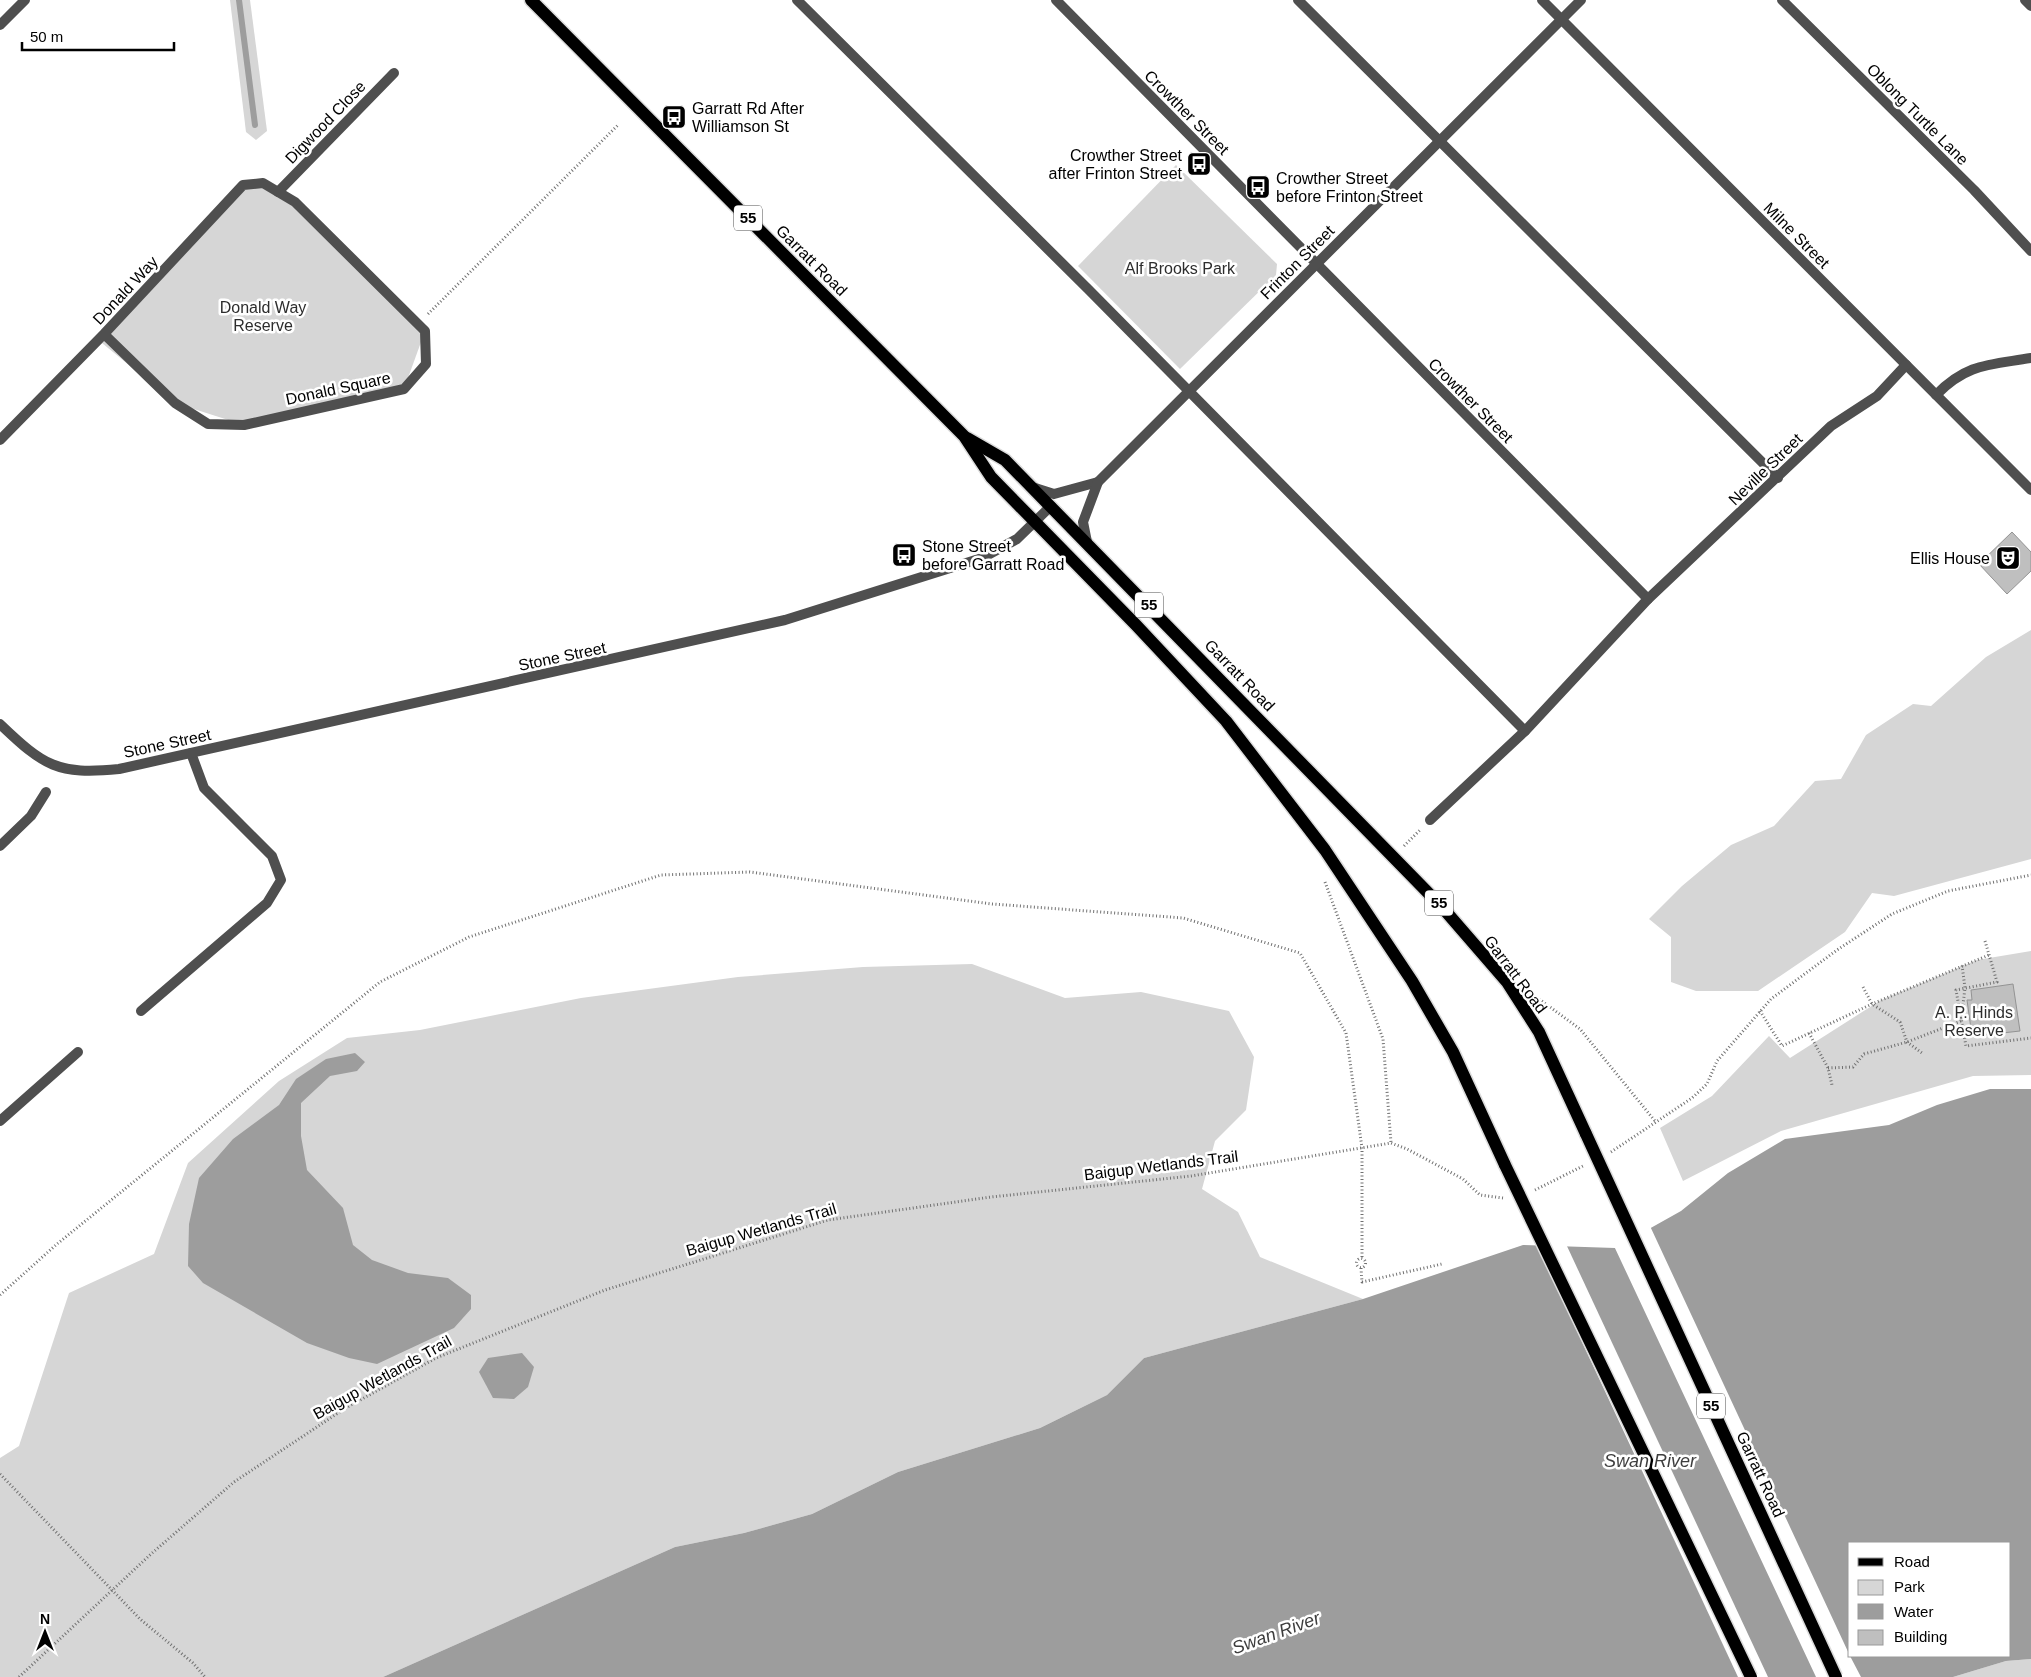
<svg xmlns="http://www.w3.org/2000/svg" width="2031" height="1677" viewBox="0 0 2031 1677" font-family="Helvetica,sans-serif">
  <rect width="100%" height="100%" fill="#fff"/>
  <g fill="#d6d6d6">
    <polygon points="230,0 250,0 267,131 256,140 246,132"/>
    <polygon points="1176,165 1277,264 1276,275 1180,369 1078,266"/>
    <polygon points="263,183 295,202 425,331 404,389 244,425 175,403 102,343 243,185"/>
    <polygon points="2031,630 2031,859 1894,896 1872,893 1845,932 1758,991 1696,991 1671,982 1671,937 1649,919 1682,886 1731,845 1774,826 1815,781 1841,779 1866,735 1913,704 1931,706 1986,657"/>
    <polygon points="2031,951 2031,1075 1973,1076 1781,1131 1683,1181 1660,1128 1712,1096 1769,1036 1790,1058 1881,1000 1977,960"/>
    <polygon points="972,964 1065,998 1141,992 1229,1011 1254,1057 1246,1110 1215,1141 1202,1189 1238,1212 1260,1257 1363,1299 1144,1358 1107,1395 1040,1428 898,1472 812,1514 744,1533 675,1547 383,1677 0,1677 0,1458 19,1446 69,1293 154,1254 188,1163 279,1081 347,1038 420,1030 581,998 738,977 863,967"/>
    <polygon points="2031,1659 2031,1677 1953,1677 2006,1661"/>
  </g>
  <g fill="#9d9d9d" fill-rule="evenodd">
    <polygon points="355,1053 365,1062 357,1071 330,1076 301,1103 301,1136 307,1170 343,1208 353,1245 372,1260 408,1273 448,1278 471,1295 471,1309 454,1328 377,1364 349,1358 307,1343 203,1283 188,1266 189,1224 199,1178 233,1139 279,1105 296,1079 326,1059"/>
    <path d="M 1990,1089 L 2031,1089 L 2031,1659 L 2006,1661 L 1953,1677 L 383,1677 L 675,1547 L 744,1533 L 812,1514 L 898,1472 L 1040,1428 L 1107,1395 L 1144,1358 L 1363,1299 L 1523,1245 L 1615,1248 L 1681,1211 L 1728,1173 L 1785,1139 L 1889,1125 L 1937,1105 ZM 1850,1543 L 2010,1543 L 2010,1656 L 1850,1656 Z"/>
    <polygon points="522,1353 534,1367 528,1387 514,1399 493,1398 479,1372 488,1358"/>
  </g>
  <g fill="#fff">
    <polygon points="1650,1226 1850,1656 1861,1677 1816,1677 1614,1246"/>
    <polygon points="1536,1243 1566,1244 1768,1677 1738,1677"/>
  </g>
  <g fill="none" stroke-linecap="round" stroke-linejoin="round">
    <polyline stroke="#9d9d9d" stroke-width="6" points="239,0 255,125"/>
  </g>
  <g fill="#bfbfbf" stroke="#939393">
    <polygon points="2012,532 2031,552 2031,571 2007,594 1979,564"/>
    <polygon points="2013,984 2020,1031 1976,1036 1976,1029 1971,1029 1967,1000 1972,1000 1971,990"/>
  </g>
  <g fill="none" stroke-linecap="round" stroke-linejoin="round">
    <defs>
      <g id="primary">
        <polyline points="531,0 964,436 991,477 1136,625 1226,721 1325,850 1412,981 1453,1052 1505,1165"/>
        <polyline points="967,438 1005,460 1442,907 1507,982 1539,1032 1586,1134"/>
      </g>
    </defs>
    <use href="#primary" stroke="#dbdbdb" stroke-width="15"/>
    <g stroke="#717171" stroke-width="3" stroke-dasharray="1 2.5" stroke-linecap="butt">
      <polyline points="428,314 619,124"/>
      <polyline points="1404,846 1421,829"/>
      <polyline points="1325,882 1383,1039 1391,1143"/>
      <polyline points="1985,941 1997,982 1956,990 1966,1046 2031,1038"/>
      <polyline points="1863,987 1872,1004 1900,1022 1907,1042 1922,1053"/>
      <polyline points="1539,999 1580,1029 1655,1121"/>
      <polyline points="1760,1011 1782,1046 1872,1004 1989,955"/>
      <polyline points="1809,1033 1828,1068 1832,1085"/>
      <polyline points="1828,1068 1853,1067 1864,1054 1907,1042 1961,1021 1965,988 1962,965"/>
      <polyline points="1611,1152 1692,1098 1707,1084 1717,1061 1771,999 1837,950 1892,914 1948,891 2031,875"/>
      <polyline points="1535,1190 1583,1166"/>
      <circle cx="1361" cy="1263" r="4.5"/>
      <polyline points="1361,1268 1362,1282 1442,1264"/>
      <polyline points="0,1295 57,1244 380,982 469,937 661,875 750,872 992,904 1183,918 1300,953 1346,1033 1362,1148 1362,1258"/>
      <polyline points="0,1474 140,1619 193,1663 205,1677"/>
      <polyline points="19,1677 151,1554 234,1482 344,1409 436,1358 605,1290 828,1220 991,1197 1191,1176 1391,1143 1407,1149 1463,1179 1480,1195 1503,1198"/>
    </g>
    <g stroke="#4f4f4f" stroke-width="10">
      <polyline points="797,0 1088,289 1525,731"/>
      <polyline points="1298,0 1778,478"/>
      <polyline points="1782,0 1974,190 2031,251"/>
    </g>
    <g stroke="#4f4f4f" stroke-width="10">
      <polyline points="1056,0 1648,599 1525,731 1430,820"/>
      <polyline points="1542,0 2031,490"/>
      <polyline points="2025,0 2031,6"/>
      <polyline points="278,192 394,73"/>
      <path d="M 1936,395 C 1967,363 1990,365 2031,358"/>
      <polyline points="0,440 104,334 243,185 263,183 295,202 425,331 426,364 404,389 244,425 208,424 175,403 104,334"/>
      <polyline points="1648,599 1831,426 1877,396 1906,365"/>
      <polyline points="0,846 31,816 46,792"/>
      <polyline points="141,1011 267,903 281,880 272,856 204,788 191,753"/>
      <polyline points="0,1121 78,1052"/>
    </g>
    <g stroke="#4f4f4f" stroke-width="10">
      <polyline points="0,25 25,0"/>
      <polyline points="1032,487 1054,494 1098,482"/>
      <polyline points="1087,542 1083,522 1098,482 1581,0"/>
      <path d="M 0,724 C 44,766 57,775 119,769 L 785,620 L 982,558 L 1017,539 L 1051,506"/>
    </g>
    <use href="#primary" stroke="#000" stroke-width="12"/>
    <defs>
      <g id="primary-bridge">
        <polyline points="1586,1134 1836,1677"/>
        <polyline points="1505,1165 1751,1677"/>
      </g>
    </defs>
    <use href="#primary-bridge" stroke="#dbdbdb" stroke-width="15" stroke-linecap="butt"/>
    <use href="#primary-bridge" stroke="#000" stroke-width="12"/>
  </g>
  <defs>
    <symbol id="bus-square" viewBox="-11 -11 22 22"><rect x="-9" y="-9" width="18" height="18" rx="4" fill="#000" stroke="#fff"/><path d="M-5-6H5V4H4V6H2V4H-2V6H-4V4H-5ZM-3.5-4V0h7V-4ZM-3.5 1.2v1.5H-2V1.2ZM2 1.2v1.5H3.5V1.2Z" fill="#fff"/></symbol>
    <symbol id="theatre-square" viewBox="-11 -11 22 22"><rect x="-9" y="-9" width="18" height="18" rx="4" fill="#000" stroke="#fff"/><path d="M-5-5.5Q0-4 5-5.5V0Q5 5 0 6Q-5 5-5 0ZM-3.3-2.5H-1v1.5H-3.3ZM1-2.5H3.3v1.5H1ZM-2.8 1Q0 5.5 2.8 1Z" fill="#fff"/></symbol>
  </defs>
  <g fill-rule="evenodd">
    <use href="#bus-square" x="660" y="103" width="28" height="28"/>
    <use href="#bus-square" x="1185" y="150" width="28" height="28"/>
    <use href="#bus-square" x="1244" y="173" width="28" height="28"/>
    <use href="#bus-square" x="890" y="541" width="28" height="28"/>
    <use href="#theatre-square" x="1994" y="544" width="28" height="28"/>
  </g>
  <g text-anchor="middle" stroke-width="5" stroke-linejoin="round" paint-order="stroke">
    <g fill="#fff" stroke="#4c4c4c" stroke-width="1">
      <rect x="734" y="205.5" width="28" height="25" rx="4"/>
      <rect x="1135" y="592.5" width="28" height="25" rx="4"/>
      <rect x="1425" y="890.5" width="28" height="25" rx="4"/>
      <rect x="1697" y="1393.5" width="28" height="25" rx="4"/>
    </g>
    <g font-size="15" font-weight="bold" fill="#000">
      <text x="748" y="223">55</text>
      <text x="1149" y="610">55</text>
      <text x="1439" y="908">55</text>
      <text x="1711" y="1411">55</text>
    </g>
    <g font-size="16" fill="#000" stroke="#fff" text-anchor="start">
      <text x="692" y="114">Garratt Rd After<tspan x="692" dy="18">Williamson St</tspan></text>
      <text x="1182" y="161" text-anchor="end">Crowther Street<tspan x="1182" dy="18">after Frinton Street</tspan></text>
      <text x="1276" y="184">Crowther Street<tspan x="1276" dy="18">before Frinton Street</tspan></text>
      <text x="922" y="552">Stone Street<tspan x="922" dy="18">before Garratt Road</tspan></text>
      <text x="1990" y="564" text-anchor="end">Ellis House</text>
    </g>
    <g font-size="16" fill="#000" stroke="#fff">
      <text transform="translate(1187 112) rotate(45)" y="6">Crowther Street</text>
      <text transform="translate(1918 114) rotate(45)" y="6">Oblong Turtle Lane</text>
      <text transform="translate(325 122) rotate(-46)" y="6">Digwood Close</text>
      <text transform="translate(1797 235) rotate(45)" y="6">Milne Street</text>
      <text transform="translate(812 260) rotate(45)" y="6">Garratt Road</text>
      <text transform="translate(1297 262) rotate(-45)" y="6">Frinton Street</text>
      <text transform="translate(125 290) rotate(-47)" y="6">Donald Way</text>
      <text transform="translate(338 388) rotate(-12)" y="6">Donald Square</text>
      <text transform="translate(1471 400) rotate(45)" y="6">Crowther Street</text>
      <text transform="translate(1765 469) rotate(-44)" y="6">Neville Street</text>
      <text transform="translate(562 656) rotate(-12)" y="6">Stone Street</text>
      <text transform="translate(1240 675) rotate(46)" y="6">Garratt Road</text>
      <text transform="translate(167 743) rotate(-12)" y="6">Stone Street</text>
      <text transform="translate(1516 974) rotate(53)" y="6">Garratt Road</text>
      <text transform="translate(1161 1165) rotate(-7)" y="6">Baigup Wetlands Trail</text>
      <text transform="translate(761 1229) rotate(-16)" y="6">Baigup Wetlands Trail</text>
      <text transform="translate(382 1377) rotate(-29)" y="6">Baigup Wetlands Trail</text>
      <text transform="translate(1761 1474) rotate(65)" y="6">Garratt Road</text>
    </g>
    <g font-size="16" fill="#2d2d2d" stroke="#fff">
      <text x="1180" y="274">Alf Brooks Park</text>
      <text x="263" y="313">Donald Way<tspan x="263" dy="18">Reserve</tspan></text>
      <text x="1974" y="1018">A. P. Hinds<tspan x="1974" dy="18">Reserve</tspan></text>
    </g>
    <g font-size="18" font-style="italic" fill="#3e3e3e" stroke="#fff">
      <text x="1650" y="1467">Swan River</text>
      <text transform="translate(1276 1633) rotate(-20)" y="6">Swan River</text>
    </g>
  </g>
  <rect x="1848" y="1542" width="162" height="115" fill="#ffffff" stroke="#999999"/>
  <rect x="1858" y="1558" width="25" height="8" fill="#000000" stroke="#999999"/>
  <text x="1894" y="1567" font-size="15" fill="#000000">Road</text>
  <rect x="1858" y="1580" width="25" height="15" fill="#d6d6d6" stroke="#999999"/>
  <text x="1894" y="1592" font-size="15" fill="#000000">Park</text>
  <rect x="1858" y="1604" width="25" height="15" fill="#9d9d9d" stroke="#999999"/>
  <text x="1894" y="1617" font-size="15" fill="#000000">Water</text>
  <rect x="1858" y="1630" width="25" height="15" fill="#bfbfbf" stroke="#999999"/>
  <text x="1894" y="1642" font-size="15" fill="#000000">Building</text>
  <g transform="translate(45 1632)" stroke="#ffffff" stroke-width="4" paint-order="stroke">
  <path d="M0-4L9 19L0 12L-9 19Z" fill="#000000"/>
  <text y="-8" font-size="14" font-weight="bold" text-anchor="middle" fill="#000000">N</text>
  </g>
  <path d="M22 42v8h152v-8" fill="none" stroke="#000000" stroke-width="2.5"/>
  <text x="30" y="42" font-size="15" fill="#000000" stroke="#ffffff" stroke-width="4" paint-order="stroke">50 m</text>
</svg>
